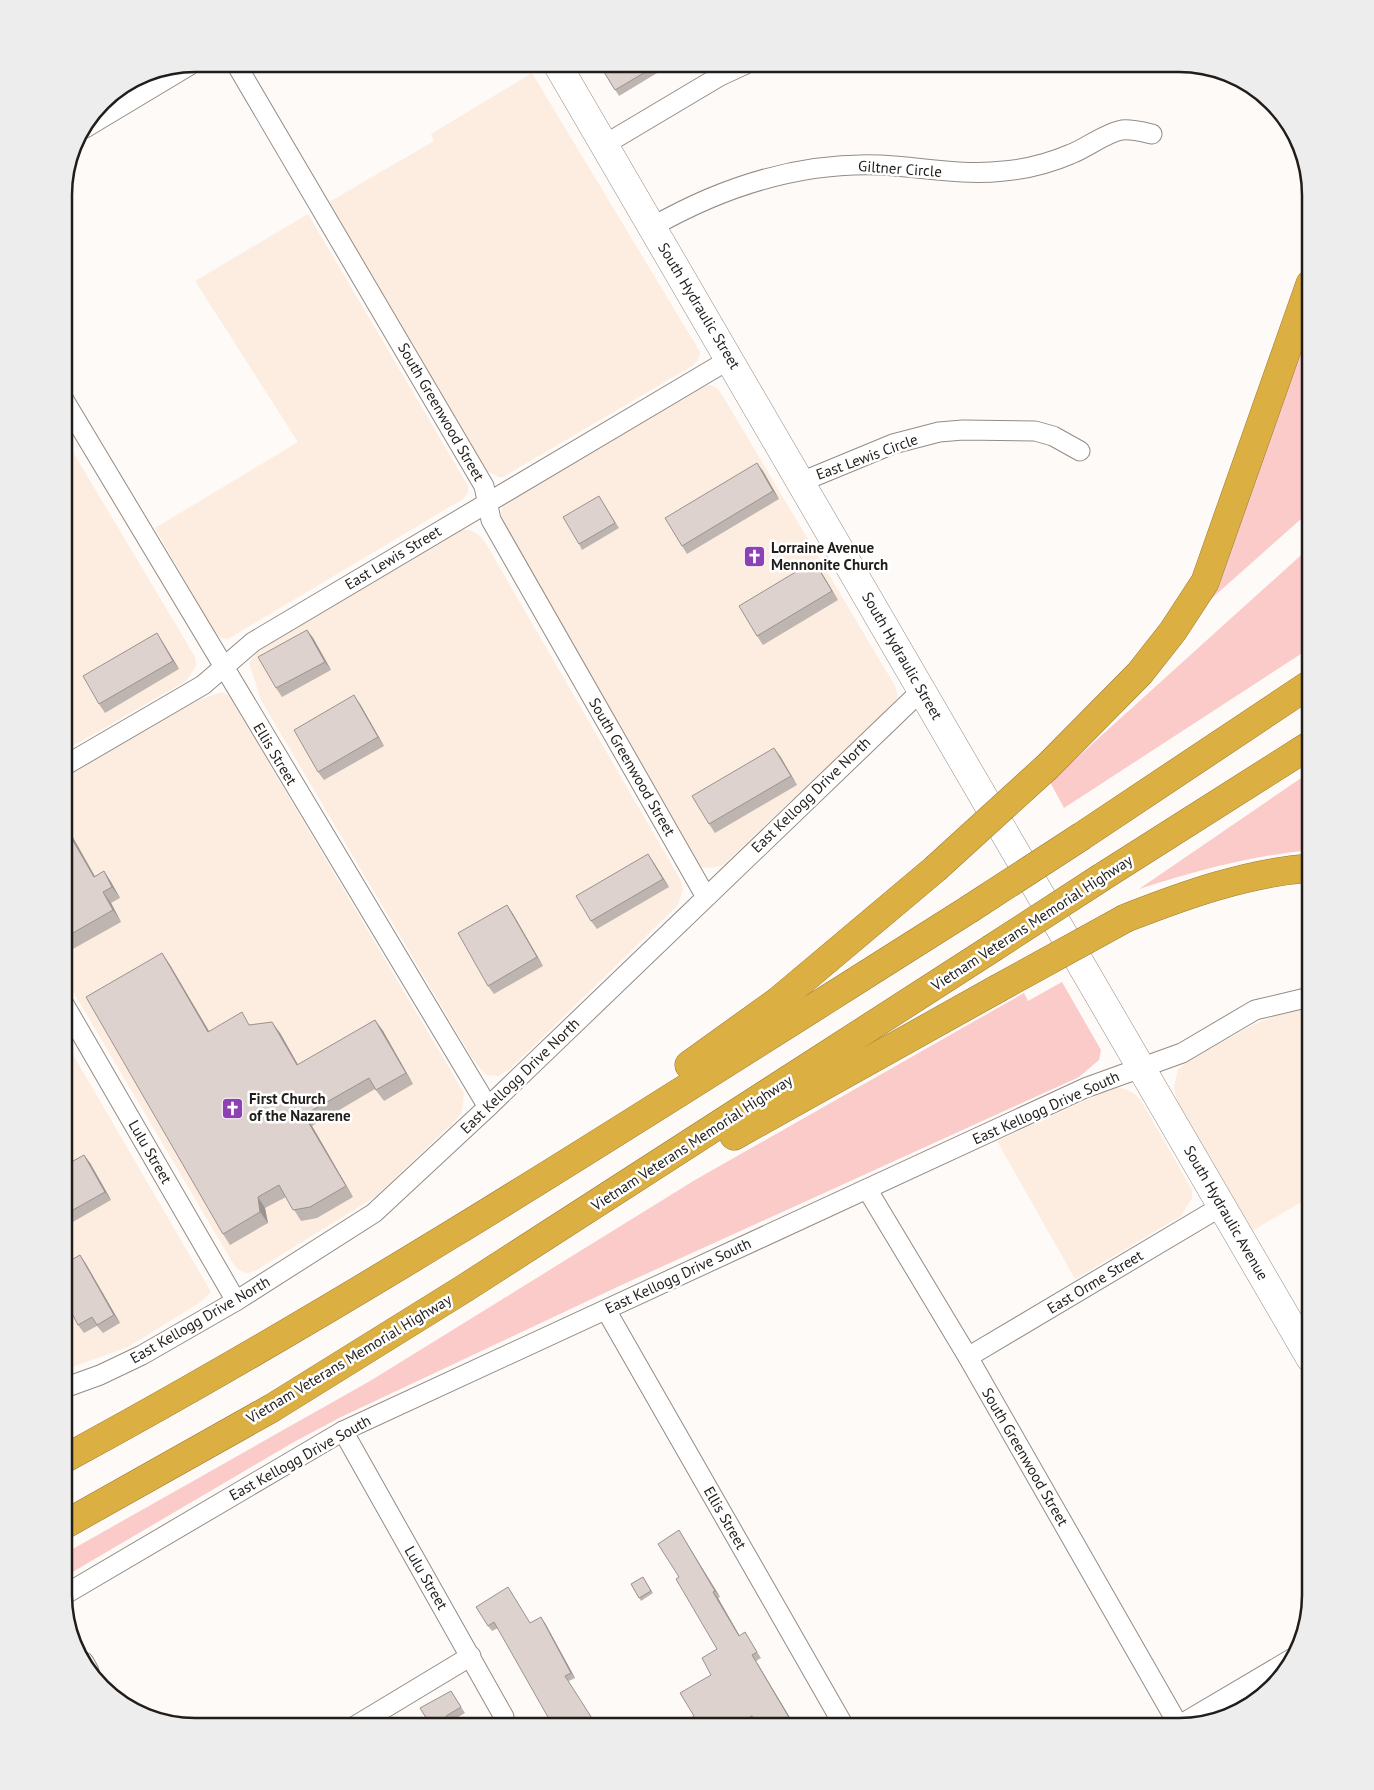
<svg xmlns="http://www.w3.org/2000/svg" width="1374" height="1790" viewBox="0 0 1374 1790" font-family="'PT Sans',sans-serif">
  <rect width="100%" height="100%" fill="#fefaf7"/>
  <g fill="#fcede0">
    <polygon points="532,73 700,352 698,360 692,366 501,478 487,471 329,202 434,141 431,134"/>
    <polygon points="308,214 468,486 468,493 463,499 228,639 221,638 215,634 155,528 298,442 195,281"/>
    <polygon points="711,385 718,389 724,398 895,686 898,696 894,704 723,865 712,868 701,867 694,861 507,536 501,516 502,505 510,499 704,386"/>
    <polygon points="64,437 195,657 196,666 186,681 64,751"/>
    <polygon points="461,530 470,530 479,535 485,542 680,879 683,890 678,905 510,1069 498,1076 486,1075 472,1058 261,700 249,663 259,649"/>
    <polygon points="222,692 229,696 464,1093 462,1111 456,1120 375,1197 255,1271 247,1273 239,1270 234,1265 64,976 64,778 198,700"/>
    <polygon points="1310,1007 1310,1197 1252,1231 1177,1102 1174,1086 1178,1070 1190,1059 1253,1025 1279,1014"/>
    <polygon points="64,1039 211,1292 199,1303 128,1347 64,1370"/>
    <polygon points="1115,1087 1125,1089 1135,1094 1143,1104 1192,1190 1192,1198 1181,1216 1075,1279 997,1141"/>
  </g>
  <g fill="#fbcbca">
    <polygon points="1310,309 1310,511 1211,599 1204,594"/>
    <polygon points="1310,547 1310,648 1064,808 1050,782"/>
    <path d="M 1310,772 L 1310,850 C 1251,856 1195,871 1139,889 Z"/>
    <polygon points="1062,982 1101,1050 1099,1060 1079,1077 615,1288 341,1417 294,1442 64,1577 64,1554 370,1381 695,1180 1024,993 1028,1001"/>
  </g>
  <g fill="none" stroke-linecap="round" stroke-linejoin="round">
    <defs>
      <g id="street">
        <polyline points="236,64 484,486 491,520 706,897"/>
        <polyline points="85,128 190,65"/>
        <polyline points="604,145 720,76 746,64"/>
        <path d="M 652,227 C 722,187 797,162 880,165 C 922,167 962,176 1004,171 C 1027,169 1050,163 1071,154 C 1087,148 1105,133 1122,130 C 1132,129 1143,132 1152,134"/>
        <polyline points="64,400 488,1107"/>
        <polyline points="801,482 893,444 939,432 963,430 1035,431 1053,436 1080,451"/>
        <polyline points="64,766 203,685 253,642 730,359"/>
        <polyline points="64,1004 236,1301"/>
        <polyline points="867,1189 968,1357 1179,1726"/>
        <polyline points="606,1310 844,1726"/>
        <polyline points="968,1357 1222,1206"/>
        <polyline points="64,1388 100,1375 142,1355 236,1301 374,1213 488,1107 922,690"/>
        <polyline points="343,1431 504,1717 505,1726"/>
        <polyline points="64,1595 343,1431 1085,1088 1182,1053 1255,1010 1310,997"/>
        <polyline points="84,1662 89,1671"/>
        <polyline points="355,1726 471,1656"/>
        <polyline points="1178,1726 1293,1658"/>
      </g>
      <polyline id="secondary" points="557,64 1310,1358"/>
      <g id="highway">
        <polyline points="1047,767 1140,673 1173,631 1205,582 1310,284"/>
        <polyline points="1082,836 1310,684"/>
        <polyline points="1102,877 1310,745"/>
        <path d="M 1126,918 C 1185,895 1246,873 1310,868"/>
        <polyline points="689,1065 778,1001 935,869"/>
        <polyline points="734,1136 997,989"/>
        <path d="M 64,1459 C 374,1291 670,1098 968,910"/>
        <polyline points="64,1525 272,1408 465,1288 991,949"/>
      </g>
    </defs>
    <use href="#street" stroke="#948c85" stroke-width="21"/>
    <use href="#secondary" stroke="#948c85" stroke-width="29"/>
    <use href="#highway" stroke="#9a7c34" stroke-width="29"/>
    <use href="#street" stroke="#fff" stroke-width="19"/>
    <use href="#secondary" stroke="#fff" stroke-width="28"/>
    <use href="#highway" stroke="#dcaf42" stroke-width="28"/>
    <defs>
      <g id="highway-bridge">
        <polyline points="935,869 1047,767"/>
        <polyline points="968,910 1082,836"/>
        <polyline points="991,949 1102,877"/>
        <polyline points="997,989 1126,918"/>
      </g>
    </defs>
    <use href="#highway-bridge" stroke="#9a7c34" stroke-width="29" stroke-linecap="butt"/>
    <use href="#highway-bridge" stroke="#dcaf42" stroke-width="28"/>
  </g>
  <g fill="#beb5b0">
    <polygon points="599,64 672,64 619,96"/>
    <polygon points="757,463 779,499 687,554 682,546"/>
    <polygon points="599,496 619,528 582,550 579,544"/>
    <polygon points="64,553 72,568 64,573"/>
    <polygon points="814,561 838,600 763,645 757,636"/>
    <polygon points="307,630 313,638 331,670 282,697 276,688"/>
    <polygon points="162,641 179,669 105,713 99,704"/>
    <polygon points="360,704 384,746 324,780 318,772"/>
    <polygon points="780,756 797,785 715,833 709,824"/>
    <polygon points="64,824 71,834 95,876 104,871 111,882 120,898 111,903 121,922 64,954"/>
    <polygon points="648,854 669,887 597,929 591,921"/>
    <polygon points="507,905 513,914 543,966 494,994 488,986"/>
    <polygon points="162,953 170,965 209,1032 251,1025 280,1033 298,1065 375,1020 383,1031 413,1084 384,1101 375,1089 312,1126 353,1197 317,1218 301,1221 286,1197 265,1208 268,1223 230,1245 223,1234"/>
    <polygon points="84,1155 90,1163 111,1200 64,1227 64,1166"/>
    <polygon points="80,1255 86,1264 120,1323 103,1333 97,1326 84,1333 78,1325"/>
    <polygon points="679,1530 720,1597 718,1598 740,1636 749,1639 761,1658 756,1661 795,1726 758,1726 755,1722 748,1726 694,1726 694,1716 711,1675 717,1649 679,1577"/>
    <polygon points="643,1577 653,1593 641,1601 631,1584"/>
    <polygon points="508,1587 530,1623 545,1623 575,1678 569,1681 498,1628 492,1631 488,1626"/>
    <polygon points="451,1691 465,1713 450,1722 431,1726"/>
  </g>
  <g fill="#9b9390">
    <polygon points="757,463 763,471 779,499 773,491"/>
    <polygon points="64,553 72,568 64,556"/>
    <polygon points="814,561 820,570 838,600 832,591"/>
    <polygon points="307,630 313,638 331,670 325,662"/>
    <polygon points="157,633 162,641 179,669 173,661"/>
    <polygon points="354,695 360,704 384,746 378,737"/>
    <polygon points="774,748 780,756 797,785 791,776"/>
    <polygon points="64,824 71,834 101,888 94,877"/>
    <polygon points="648,854 654,863 669,887 663,879"/>
    <polygon points="104,871 111,882 120,898 112,887"/>
    <polygon points="103,892 111,903 121,922 113,910"/>
    <polygon points="507,905 513,914 543,966 537,957"/>
    <polygon points="162,953 170,965 216,1043 208,1032"/>
    <polygon points="375,1020 383,1031 413,1084 406,1073"/>
    <polygon points="272,1022 280,1033 305,1077 297,1065"/>
    <polygon points="304,1115 312,1126 353,1197 346,1186"/>
    <polygon points="84,1155 90,1163 111,1200 105,1192"/>
    <polygon points="258,1197 265,1208 268,1223 260,1212"/>
    <polygon points="80,1255 86,1264 120,1323 114,1315"/>
    <polygon points="679,1530 683,1537 720,1597 715,1591"/>
    <polygon points="713,1592 718,1598 743,1642 739,1636"/>
    <polygon points="541,1617 545,1623 575,1678 571,1673"/>
    <polygon points="752,1655 756,1661 795,1726 794,1726"/>
  </g>
  <g fill="#ddd2cd" stroke="#9b9390">
    <polygon points="599,64 659,64 615,90"/>
    <polygon points="757,463 773,491 682,546 665,518"/>
    <polygon points="599,496 615,523 579,544 563,517"/>
    <polygon points="64,556 67,561 64,562"/>
    <polygon points="814,561 832,591 757,636 739,606"/>
    <polygon points="307,630 325,662 276,688 258,657"/>
    <polygon points="157,633 173,661 99,704 83,676"/>
    <polygon points="354,695 378,737 318,772 294,730"/>
    <polygon points="774,748 791,776 709,824 692,796"/>
    <polygon points="64,825 94,877 104,871 112,887 103,892 113,910 64,938"/>
    <polygon points="648,854 663,879 591,921 576,896"/>
    <polygon points="507,905 537,957 488,986 458,933"/>
    <polygon points="162,953 208,1032 242,1012 249,1025 272,1022 297,1065 375,1020 406,1073 376,1090 369,1078 304,1115 346,1186 310,1207 293,1210 279,1185 258,1197 260,1212 223,1234 86,997"/>
    <polygon points="84,1155 105,1192 64,1215 64,1166"/>
    <polygon points="80,1255 114,1315 97,1325 92,1317 78,1325 64,1298 64,1264"/>
    <polygon points="679,1530 715,1591 713,1592 739,1636 745,1632 757,1652 752,1655 794,1726 758,1726 752,1716 733,1726 694,1726 690,1719 694,1716 680,1693 711,1675 702,1658 717,1649 676,1579 679,1577 658,1544"/>
    <polygon points="643,1577 651,1591 639,1598 631,1584"/>
    <polygon points="508,1587 530,1623 541,1617 571,1673 565,1676 597,1726 553,1726 494,1622 488,1626 476,1607"/>
    <polygon points="451,1691 461,1707 446,1716 452,1726 431,1726 420,1708"/>
  </g>
  <defs>
    <symbol id="church-square" viewBox="-11 -11 22 22"><rect x="-9" y="-9" width="18" height="18" rx="4" fill="#8d41b2" stroke="#fff"/><path d="M-1.2-6h2.4v3.5h3.3v2.4h-3.3V6h-2.4V-.1h-3.3v-2.4h3.3Z" fill="#fff"/></symbol>
  </defs>
  <g fill-rule="evenodd">
    <use href="#church-square" x="742" y="544" width="25" height="25"/>
    <use href="#church-square" x="220" y="1096" width="25" height="25"/>
  </g>
  <g text-anchor="middle" stroke-width="5" stroke-linejoin="round" paint-order="stroke">
    <g font-size="15" fill="#201d1a" stroke="#fff">
      <text transform="translate(900 169) rotate(4)" y="5">Giltner Circle</text>
      <text transform="translate(699 306) rotate(59)" y="5">South Hydraulic Street</text>
      <text transform="translate(441 412) rotate(60)" y="5">South Greenwood Street</text>
      <text transform="translate(867 457) rotate(-20)" y="5">East Lewis Circle</text>
      <text transform="translate(393 558) rotate(-31)" y="5">East Lewis Street</text>
      <text transform="translate(902 656) rotate(60)" y="5">South Hydraulic Street</text>
      <text transform="translate(275 754) rotate(59)" y="5">Ellis Street</text>
      <text transform="translate(632 767) rotate(60)" y="5">South Greenwood Street</text>
      <text transform="translate(811 795) rotate(-44)" y="5">East Kellogg Drive North</text>
      <text transform="translate(1032 923) rotate(-33)" y="5">Vietnam Veterans Memorial Highway</text>
      <text transform="translate(520 1076) rotate(-44)" y="5">East Kellogg Drive North</text>
      <text transform="translate(1046 1108) rotate(-24)" y="5">East Kellogg Drive South</text>
      <text transform="translate(692 1143) rotate(-33)" y="5">Vietnam Veterans Memorial Highway</text>
      <text transform="translate(150 1152) rotate(60)" y="5">Lulu Street</text>
      <text transform="translate(1226 1213) rotate(60)" y="5">South Hydraulic Avenue</text>
      <text transform="translate(678 1276) rotate(-25)" y="5">East Kellogg Drive South</text>
      <text transform="translate(1095 1282) rotate(-31)" y="5">East Orme Street</text>
      <text transform="translate(200 1320) rotate(-30)" y="5">East Kellogg Drive North</text>
      <text transform="translate(349 1359) rotate(-31)" y="5">Vietnam Veterans Memorial Highway</text>
      <text transform="translate(1025 1457) rotate(60)" y="5">South Greenwood Street</text>
      <text transform="translate(300 1458) rotate(-29)" y="5">East Kellogg Drive South</text>
      <text transform="translate(725 1518) rotate(60)" y="5">Ellis Street</text>
      <text transform="translate(426 1578) rotate(60)" y="5">Lulu Street</text>
    </g>
    <g font-size="15" font-weight="bold" fill="#201d1a" stroke="#fff" text-anchor="start">
      <text x="771" y="553">Lorraine Avenue<tspan x="771" dy="17">Mennonite Church</tspan></text>
      <text x="249" y="1104">First Church<tspan x="249" dy="17">of the Nazarene</tspan></text>
    </g>
  </g>
  <path d="M0 0H1374V1790H0ZM195 72H1179A123 123 0 0 1 1302 195V1595A123 123 0 0 1 1179 1718H195A123 123 0 0 1 72 1595V195A123 123 0 0 1 195 72Z" fill="#ededed" fill-rule="evenodd"/>
  <path fill="none" stroke="#201d1a" stroke-width="2.5" d="M195 72H1179A123 123 0 0 1 1302 195V1595A123 123 0 0 1 1179 1718H195A123 123 0 0 1 72 1595V195A123 123 0 0 1 195 72Z"/>
</svg>
